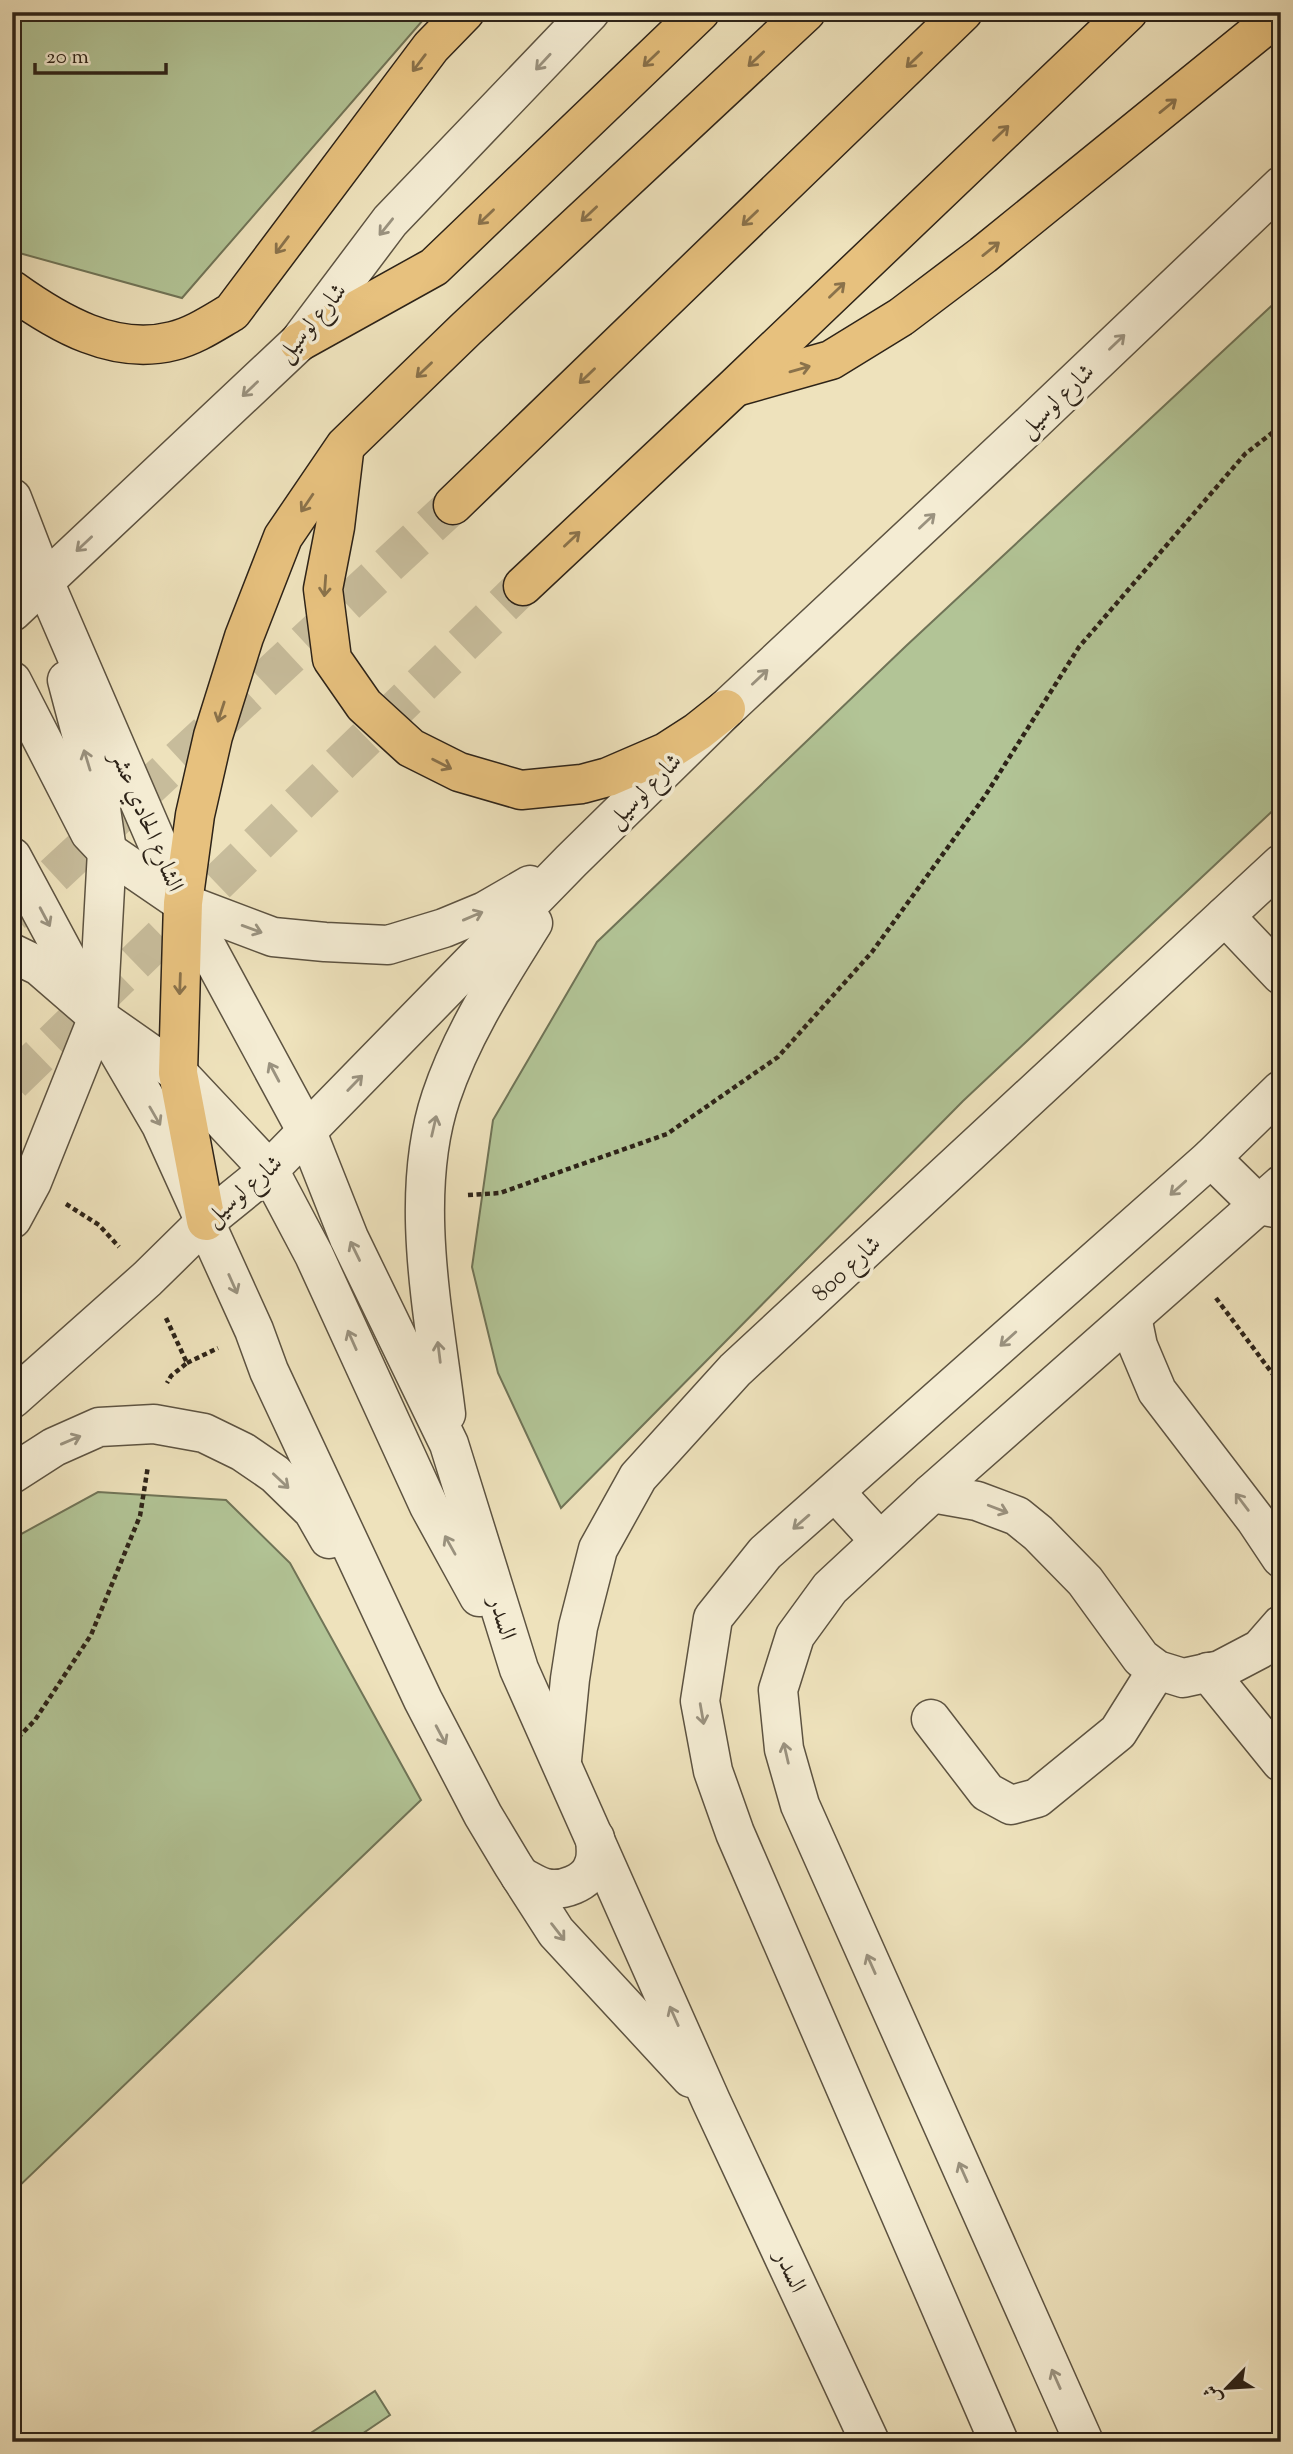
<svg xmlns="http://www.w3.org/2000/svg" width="1293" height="2454" viewBox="0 0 1293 2454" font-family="'Sorts Mill Goudy',Amiri,serif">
  <rect width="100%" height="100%" fill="#eee2bc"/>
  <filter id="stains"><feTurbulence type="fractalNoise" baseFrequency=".00286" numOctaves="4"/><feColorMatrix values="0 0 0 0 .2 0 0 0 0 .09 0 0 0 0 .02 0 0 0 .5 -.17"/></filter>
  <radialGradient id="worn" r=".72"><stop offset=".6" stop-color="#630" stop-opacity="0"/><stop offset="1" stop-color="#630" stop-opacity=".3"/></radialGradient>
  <g fill="#b2c496" stroke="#707457" stroke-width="2">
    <polygon points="12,12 430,12 182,298 12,251"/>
    <polygon points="1281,297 1281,803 963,1101 561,1508 498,1373 472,1267 493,1120 597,942 906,646"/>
    <polygon points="98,1492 226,1500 290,1563 421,1800 12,2193 12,1539"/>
    <polygon points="375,2391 390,2415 350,2442 297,2442"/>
  </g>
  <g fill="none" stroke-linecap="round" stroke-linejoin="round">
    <g stroke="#c7bc9b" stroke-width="38" stroke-dasharray="38 19" stroke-linecap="butt">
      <polyline points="12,914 453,505"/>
      <polyline points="12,1082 523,586"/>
    </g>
    <defs>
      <g id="minor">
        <polyline points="12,498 44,581 183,903 307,1132 349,1238 449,1444 519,1669 711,2101 870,2442"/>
        <polyline points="12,612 299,342 390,221 590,12"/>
        <polyline points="12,681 90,833 107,851 183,903 273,937 325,942 388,945 444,928 485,911 530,885"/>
        <polyline points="12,857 98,1017 161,1125 254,1330 269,1371 423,1700 483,1815 513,1865 556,1932 691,2078"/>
        <polyline points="1225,916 1281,975"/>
        <polyline points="12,953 39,966 98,1017 178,1073 269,1170 314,1255 429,1506 479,1597"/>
        <polyline points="1211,1158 1259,1205 1281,1209"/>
        <polyline points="12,1219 32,1182 98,1017 107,851 101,809 67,680"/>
        <polyline points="1132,1317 1138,1346 1157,1391 1255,1519 1281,1558"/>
        <polyline points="12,1399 147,1279 206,1221 269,1170 571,861 726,709 1032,423 1281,186"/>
        <path d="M 446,1414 C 434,1314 408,1196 441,1097 C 462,1034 498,979 533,923"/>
        <polyline points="12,1474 54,1447 99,1427 154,1424 204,1433 243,1452 275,1474 313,1511 329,1539"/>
        <polyline points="836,1493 879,1540"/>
        <polyline points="932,1493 977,1501 1017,1516 1038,1533 1085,1581 1141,1658 1157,1670 1183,1678 1220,1670 1260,1649 1281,1625"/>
        <polyline points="1208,1672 1281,1762"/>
        <polyline points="931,1719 987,1792 1011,1805 1037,1798 1118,1732 1157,1670"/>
        <polyline points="562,1760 570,1679 578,1627 598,1549 638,1477 735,1370 1281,864"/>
        <path d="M 520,1876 C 528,1880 537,1886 545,1888 C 562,1892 587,1883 593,1866 C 597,1858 596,1848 595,1838"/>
        <polyline points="999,2442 735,1833 713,1771 700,1701 713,1618 765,1553 1211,1158 1281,1090"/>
        <polyline points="1084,2442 800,1805 784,1749 778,1690 795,1636 830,1588 932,1493 1281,1185"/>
      </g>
      <g id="highway">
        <path d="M 12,290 C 58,323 114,356 173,341 C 194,336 213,323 232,312 L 431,47 L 465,12"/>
        <polyline points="299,342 434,267 700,12"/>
        <polyline points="739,386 831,360 901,317 983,255 1281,13"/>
        <polyline points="344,452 335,527 323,589 332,659 364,705 411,748 459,772 521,790 582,784 608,777 666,752 697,732 726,709"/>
        <polyline points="453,505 963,12"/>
        <polyline points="523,586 734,388 1128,12"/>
        <polyline points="206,1221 178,1073 183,903 195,815 213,736 244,637 283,537 345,446 467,328 806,12"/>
      </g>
    </defs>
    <use href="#minor" stroke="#5d5341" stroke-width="41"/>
    <use href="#highway" stroke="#2d2318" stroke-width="41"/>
    <g stroke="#2d2318" stroke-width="4.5" stroke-dasharray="5 3.5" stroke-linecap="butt">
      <polyline points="468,1195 500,1193 667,1134 778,1057 872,952 985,796 1079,647 1245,454 1281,426"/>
      <polyline points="66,1204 99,1225 119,1247"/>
      <polyline points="1216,1298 1281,1385"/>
      <polyline points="166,1318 187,1363 171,1376 167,1383"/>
      <polyline points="187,1363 218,1348"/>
      <polyline points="12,1744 35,1720 91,1635 140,1516 148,1466"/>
    </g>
    <use href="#minor" stroke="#f4ecd3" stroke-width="38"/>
    <use href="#highway" stroke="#e7c17e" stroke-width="38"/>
  </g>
  <defs><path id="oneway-shaft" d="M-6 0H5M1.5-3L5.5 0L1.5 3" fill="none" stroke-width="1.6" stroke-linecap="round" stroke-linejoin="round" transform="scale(1.75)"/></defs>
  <g stroke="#8a724b">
    <use href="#oneway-shaft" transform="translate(651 59) rotate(136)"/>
    <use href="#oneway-shaft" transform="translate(756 59) rotate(137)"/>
    <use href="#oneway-shaft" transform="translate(914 60) rotate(136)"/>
    <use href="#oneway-shaft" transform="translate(419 63) rotate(127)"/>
    <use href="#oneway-shaft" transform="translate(1168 106) rotate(-39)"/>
    <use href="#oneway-shaft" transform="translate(1001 133) rotate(-44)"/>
    <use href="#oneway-shaft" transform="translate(589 214) rotate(137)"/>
    <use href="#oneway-shaft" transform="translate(486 217) rotate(136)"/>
    <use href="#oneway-shaft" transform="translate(750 218) rotate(136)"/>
    <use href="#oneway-shaft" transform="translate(282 245) rotate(127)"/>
    <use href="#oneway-shaft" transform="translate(991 249) rotate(-39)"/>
    <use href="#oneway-shaft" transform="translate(837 290) rotate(-44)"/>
    <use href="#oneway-shaft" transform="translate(800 369) rotate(-16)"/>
    <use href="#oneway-shaft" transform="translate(424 370) rotate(136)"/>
    <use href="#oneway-shaft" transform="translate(587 376) rotate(136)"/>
    <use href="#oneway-shaft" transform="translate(307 503) rotate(124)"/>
    <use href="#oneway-shaft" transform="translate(572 539) rotate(-43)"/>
    <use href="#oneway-shaft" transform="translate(325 586) rotate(94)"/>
    <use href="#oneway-shaft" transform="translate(221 712) rotate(108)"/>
    <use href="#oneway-shaft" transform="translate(442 764) rotate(27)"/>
    <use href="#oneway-shaft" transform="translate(180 984) rotate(92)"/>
  </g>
  <g stroke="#9a927f">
    <use href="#oneway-shaft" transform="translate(543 62) rotate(133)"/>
    <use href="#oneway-shaft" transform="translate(386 227) rotate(129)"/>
    <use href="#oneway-shaft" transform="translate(1117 342) rotate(-44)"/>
    <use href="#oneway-shaft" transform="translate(250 389) rotate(136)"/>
    <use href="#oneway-shaft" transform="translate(927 521) rotate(-43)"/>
    <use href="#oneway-shaft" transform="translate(84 544) rotate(137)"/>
    <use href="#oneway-shaft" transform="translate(760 677) rotate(-43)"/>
    <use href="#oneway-shaft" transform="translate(87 760) rotate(-107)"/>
    <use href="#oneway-shaft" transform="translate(473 916) rotate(-23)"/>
    <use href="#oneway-shaft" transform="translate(45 917) rotate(62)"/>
    <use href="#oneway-shaft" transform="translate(252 929) rotate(20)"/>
    <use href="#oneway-shaft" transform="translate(274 1072) rotate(-118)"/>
    <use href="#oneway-shaft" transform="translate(355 1083) rotate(-46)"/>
    <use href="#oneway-shaft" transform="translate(155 1116) rotate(60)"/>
    <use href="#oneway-shaft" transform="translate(434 1126) rotate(-77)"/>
    <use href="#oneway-shaft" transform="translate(1178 1188) rotate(138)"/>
    <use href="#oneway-shaft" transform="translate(355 1251) rotate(-116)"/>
    <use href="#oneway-shaft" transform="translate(233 1284) rotate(66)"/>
    <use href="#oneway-shaft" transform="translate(1008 1339) rotate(138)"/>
    <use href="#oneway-shaft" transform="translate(352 1340) rotate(-114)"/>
    <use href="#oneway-shaft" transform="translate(439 1352) rotate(-97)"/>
    <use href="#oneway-shaft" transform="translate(71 1440) rotate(-23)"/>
    <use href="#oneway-shaft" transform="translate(281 1481) rotate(43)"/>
    <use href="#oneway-shaft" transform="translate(1242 1502) rotate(-127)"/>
    <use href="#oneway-shaft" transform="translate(998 1509) rotate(21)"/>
    <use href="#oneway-shaft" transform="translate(801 1522) rotate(139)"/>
    <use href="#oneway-shaft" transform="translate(450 1545) rotate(-119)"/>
    <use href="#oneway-shaft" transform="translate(702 1714) rotate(80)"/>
    <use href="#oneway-shaft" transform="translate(441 1735) rotate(62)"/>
    <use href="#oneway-shaft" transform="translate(786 1753) rotate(-103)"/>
    <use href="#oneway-shaft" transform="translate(558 1932) rotate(52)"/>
    <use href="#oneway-shaft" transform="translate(871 1964) rotate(-114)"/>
    <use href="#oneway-shaft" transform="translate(674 2016) rotate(-114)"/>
    <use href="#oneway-shaft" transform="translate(963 2172) rotate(-114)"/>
    <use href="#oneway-shaft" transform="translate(1056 2379) rotate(-114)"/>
  </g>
  <g text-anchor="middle" stroke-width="7" stroke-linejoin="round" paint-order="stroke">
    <g font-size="24" fill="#2d2318" stroke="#f4ecd3">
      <text transform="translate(311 322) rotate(-50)" y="8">شارع لوسيل</text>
      <text transform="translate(1056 400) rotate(-44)" y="8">شارع لوسيل</text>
      <text transform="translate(644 790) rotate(-45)" y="8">شارع لوسيل</text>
      <text transform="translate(148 821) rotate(67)" y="8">الشارع الحادي عشر</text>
      <text transform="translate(243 1190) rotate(-41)" y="8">شارع لوسيل</text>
      <text transform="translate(846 1268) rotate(-43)" y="8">شارع 800</text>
      <text transform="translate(503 1618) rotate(73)" y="8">السدر</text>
      <text transform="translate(791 2271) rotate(65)" y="8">السدر</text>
    </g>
  </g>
  <rect width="1293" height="2454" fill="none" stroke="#eee2bc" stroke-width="42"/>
  <rect x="14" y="14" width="1265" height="2426" fill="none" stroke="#2d2318" stroke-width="3.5"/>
  <rect x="21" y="21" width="1251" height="2412" fill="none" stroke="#2d2318" stroke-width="2"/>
  <g transform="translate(1227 2388) rotate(245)" stroke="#f4ecd3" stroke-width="5" paint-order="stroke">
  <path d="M0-5L12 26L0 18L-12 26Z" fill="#2d2318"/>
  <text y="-10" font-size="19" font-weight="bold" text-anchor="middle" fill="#2d2318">ش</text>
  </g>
  <path d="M35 63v10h131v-10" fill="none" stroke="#2d2318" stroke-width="3.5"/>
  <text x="46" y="63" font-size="21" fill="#2d2318" stroke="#f4ecd3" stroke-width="5" paint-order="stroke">20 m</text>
  <rect width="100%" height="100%" filter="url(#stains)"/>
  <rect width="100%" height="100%" fill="url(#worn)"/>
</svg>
